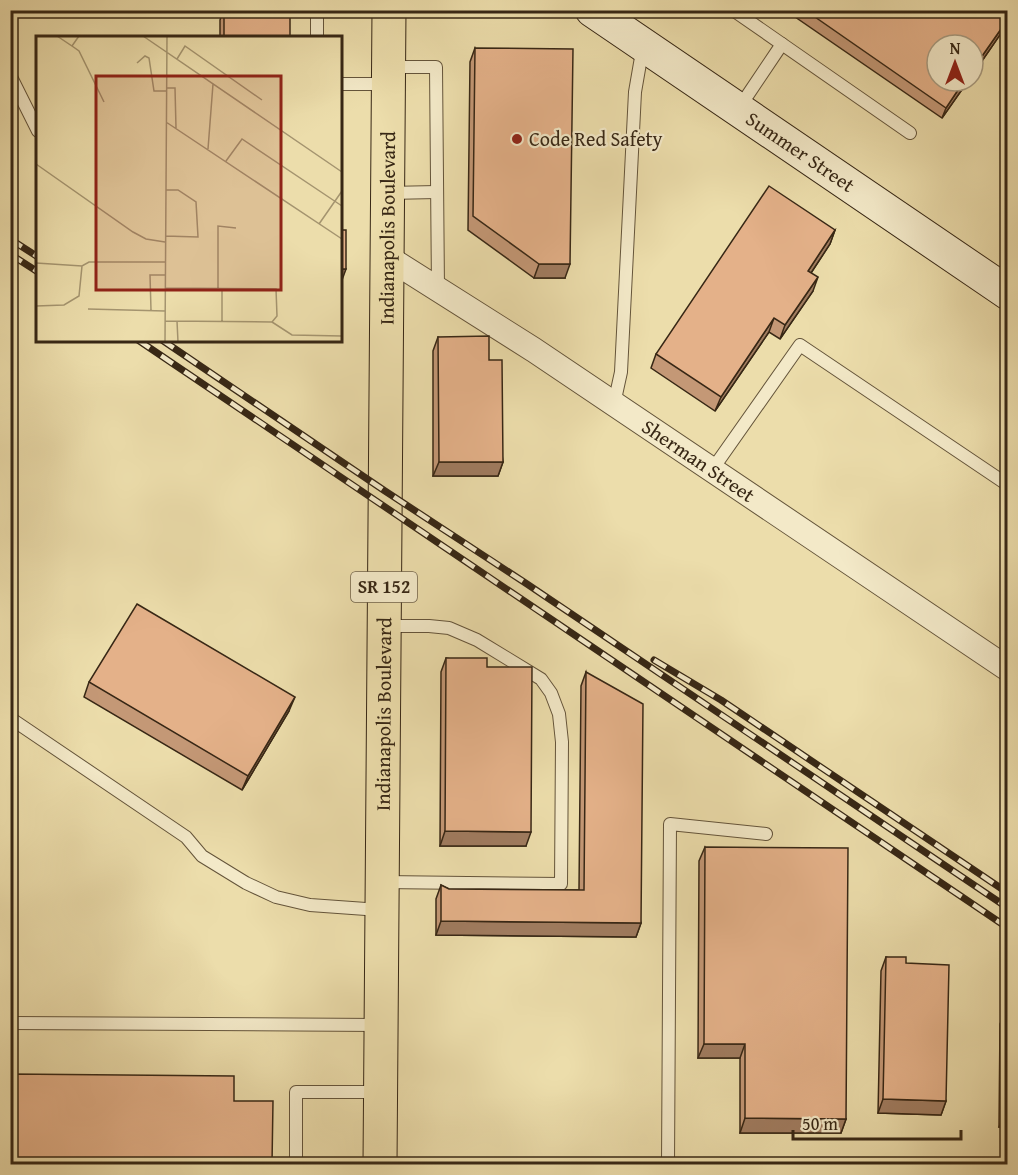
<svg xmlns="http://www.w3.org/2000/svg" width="1018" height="1175" viewBox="0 0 1018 1175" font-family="'Gentium Book Plus',serif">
  <rect width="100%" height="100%" fill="#ecddab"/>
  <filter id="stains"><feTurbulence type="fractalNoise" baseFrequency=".00333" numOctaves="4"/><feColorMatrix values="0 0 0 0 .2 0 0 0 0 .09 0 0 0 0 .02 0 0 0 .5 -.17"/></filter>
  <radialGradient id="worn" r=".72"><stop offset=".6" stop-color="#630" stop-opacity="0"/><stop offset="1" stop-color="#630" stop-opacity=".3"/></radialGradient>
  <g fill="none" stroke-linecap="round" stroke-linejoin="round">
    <defs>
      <g id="lane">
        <polyline points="315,10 317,18 317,38"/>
        <polyline points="733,10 910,133"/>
        <polyline points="389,67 436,67 438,289"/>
        <polyline points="10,75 38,131"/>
        <polyline points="340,84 387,84"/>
        <polyline points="739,108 782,44"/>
        <polyline points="388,193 437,192"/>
        <polyline points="614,404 621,372 635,92 643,46"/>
        <polyline points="712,470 800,345 1008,485"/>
        <polyline points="10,718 186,837 202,856 246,883 276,897 310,905 380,910"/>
        <polyline points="383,882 561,884 562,742 559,714 551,693 541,679 477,640 449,628 429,626 387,626"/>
        <polyline points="10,1023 380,1025"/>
        <polyline points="296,1164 296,1092 378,1092"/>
        <polyline points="668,1164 670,824 766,834"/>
      </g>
      <g id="street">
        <path id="s1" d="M 387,257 L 534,350 L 1008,669"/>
      </g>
      <g id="secondary">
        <path id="s2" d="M 592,10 L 1008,293"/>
      </g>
      <g id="primary">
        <path id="s3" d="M 380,1164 L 389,10"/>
      </g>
    </defs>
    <use href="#lane" stroke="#64543a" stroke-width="14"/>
    <use href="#street" stroke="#64543a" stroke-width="26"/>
    <use href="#secondary" stroke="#372715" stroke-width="35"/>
    <use href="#primary" stroke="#372715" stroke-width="35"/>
    <use href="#lane" stroke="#f3e9c8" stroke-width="12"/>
    <use href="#street" stroke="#f3e9c8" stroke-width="24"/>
    <use href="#secondary" stroke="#f3e9c8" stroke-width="33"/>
    <use href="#primary" stroke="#ecddab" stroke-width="33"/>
    <defs>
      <g id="rail">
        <polyline points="10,239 38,257"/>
        <polyline points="10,254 38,272"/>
        <polyline points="138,340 1008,928"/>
        <polyline points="162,340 385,491 527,584 1008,908"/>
        <polyline points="654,660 721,700 1008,893"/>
      </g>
    </defs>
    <use href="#rail" stroke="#372715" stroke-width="7"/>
    <use href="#rail" stroke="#f3e9c8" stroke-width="4.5" stroke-dasharray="14" stroke-linecap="butt"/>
  </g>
  <g fill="#c49876" stroke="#372715" stroke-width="1.5">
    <polygon points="223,10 290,38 220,38 220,20"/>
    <polygon points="785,10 998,10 1008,17 1008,20 1004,29 973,74 973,45 937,81 968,81 942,118"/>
    <polygon points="475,48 565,278 534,278 468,230 470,62"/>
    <polygon points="835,230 830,244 811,273 813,291 780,339 769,332 715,411 651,368 656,354"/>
    <polygon points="438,337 489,360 503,462 498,476 433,476 433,351"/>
    <polygon points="446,658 487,667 526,846 440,846 441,672"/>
    <polygon points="586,672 641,923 636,937 436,935 436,899 441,885 449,889 579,890 581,686"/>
    <polygon points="89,682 289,711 242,790 84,697"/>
    <polygon points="705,847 846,1119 841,1133 740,1133 740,1058 698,1058 699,861"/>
    <polygon points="886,957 906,963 946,1101 941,1115 878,1113 881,971"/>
    <polygon points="1003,1017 1008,1127 999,1127 1000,1024"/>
  </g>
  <g fill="#a07c60" stroke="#372715" stroke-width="1.5">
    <polygon points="1008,19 1004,29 973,74 973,69"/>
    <polygon points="964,81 968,81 942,118 946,108"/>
    <polygon points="835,230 830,244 803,285 808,271"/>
    <polygon points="539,264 570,264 565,278 534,278"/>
    <polygon points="340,269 346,269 342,280 340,280"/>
    <polygon points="818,277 813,291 780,339 785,325"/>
    <polygon points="774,318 769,332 715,411 721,397"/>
    <polygon points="439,462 503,462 498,476 433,476"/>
    <polygon points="295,697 289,711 242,790 248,776"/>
    <polygon points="445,831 531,832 526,846 440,846"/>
    <polygon points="441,921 641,923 636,937 436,935"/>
    <polygon points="704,1044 745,1044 740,1058 698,1058"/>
    <polygon points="883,1099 946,1101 941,1115 878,1113"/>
    <polygon points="745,1118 846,1119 841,1133 740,1133"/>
    <polygon points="1002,1120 1008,1120 1008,1127 999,1127"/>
  </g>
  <g fill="#e4b189" stroke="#372715" stroke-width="1.5">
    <rect x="224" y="10" width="66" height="28"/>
    <polygon points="805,10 998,10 1008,17 1008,19 973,69 973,45 937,45 937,81 964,81 946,108"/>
    <polygon points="475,48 573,49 570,264 539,264 473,216"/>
    <polygon points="769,186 835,230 808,271 818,277 785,325 774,318 721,397 656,354"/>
    <rect x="340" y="230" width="6" height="39"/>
    <polygon points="489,336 489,360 502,360 503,462 439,462 438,337"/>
    <polygon points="137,604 295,697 248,776 89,682"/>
    <polygon points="446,658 487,658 487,667 532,667 531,832 445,831"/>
    <polygon points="586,672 643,704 641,923 441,921 441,885 449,889 584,890"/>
    <polygon points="705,847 848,848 846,1119 745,1118 745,1044 704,1044"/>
    <polygon points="886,957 906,957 906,963 949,965 946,1101 883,1099"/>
    <polygon points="1003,1017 1008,1017 1008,1120 1002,1120"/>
    <polygon points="10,1074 234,1076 234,1101 273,1101 272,1164 10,1164"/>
  </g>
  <circle fill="#8f2418" stroke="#f3e9c8" stroke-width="2" cx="517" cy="139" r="6"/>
  <g text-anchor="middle" stroke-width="4.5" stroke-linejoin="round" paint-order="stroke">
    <rect fill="#f3e9c8" stroke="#6f614b" stroke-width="1.5" x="351" y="572" width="66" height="30" rx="4.5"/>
    <g font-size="18" font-weight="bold" fill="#372715">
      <text x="384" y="593">SR 152</text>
    </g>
    <g font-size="20" fill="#372715" stroke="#f3e9c8" text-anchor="start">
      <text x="529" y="146">Code Red Safety</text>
    </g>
    <g font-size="20" fill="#372715" stroke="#f3e9c8">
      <text dy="7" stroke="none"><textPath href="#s2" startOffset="252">Summer Street</textPath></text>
      <text dy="7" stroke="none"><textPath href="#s3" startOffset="936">Indianapolis Boulevard</textPath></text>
      <text dy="7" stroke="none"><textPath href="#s1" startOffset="372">Sherman Street</textPath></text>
      <text dy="7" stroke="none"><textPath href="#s3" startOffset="450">Indianapolis Boulevard</textPath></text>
    </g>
  </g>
  <g transform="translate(36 36)">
    <rect width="306" height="306" fill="#ecddab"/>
    <path fill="none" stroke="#a4946f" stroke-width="1.5" d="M 21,0 L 36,10 L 43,0M 107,0 L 306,136M 36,10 L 43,15 L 68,66M 141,23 L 149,10 L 226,64M 101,27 L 109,20 L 113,22 L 118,55 L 131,55M 131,52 L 139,52 L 140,92M 130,86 L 306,203M 172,113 L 177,48M 190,125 L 206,103 L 306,170M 0,128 L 97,196 L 110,203 L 129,206M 283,188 L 306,155M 129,200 L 162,201 L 160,166 L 142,154 L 130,154M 0,227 L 46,230 L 53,226 L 129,226M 129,252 L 240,253 L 241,280 L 236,286M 182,252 L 182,190 L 200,192M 186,252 L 186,286M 0,270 L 28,269 L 43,260 L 46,230M 52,273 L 129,275M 115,274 L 114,239 L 129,239M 129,285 L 236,286M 141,285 L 142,306M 236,286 L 256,299 L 306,300M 129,306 L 131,0"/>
    <path fill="#8f2418" fill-opacity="0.15" stroke="#8f2418" stroke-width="3" d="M 60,40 L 245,40 L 245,254 L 60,254 Z"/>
    <rect width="306" height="306" fill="none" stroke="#372715" stroke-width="3"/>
  </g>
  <rect width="1018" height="1175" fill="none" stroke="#ecddab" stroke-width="36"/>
  <rect x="12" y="12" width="994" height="1151" fill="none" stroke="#372715" stroke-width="3"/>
  <rect x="18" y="18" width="982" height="1139" fill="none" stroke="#372715" stroke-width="1.5"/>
  <g transform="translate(955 63)"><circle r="28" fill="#f3e9c8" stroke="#a89b80" stroke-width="1.5"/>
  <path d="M0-4.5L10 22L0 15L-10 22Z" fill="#8f2418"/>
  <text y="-9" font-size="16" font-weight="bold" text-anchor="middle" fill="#372715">N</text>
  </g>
  <path d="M793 1130v9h168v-9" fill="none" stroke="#372715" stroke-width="3"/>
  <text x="802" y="1130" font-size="18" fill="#372715" stroke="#f3e9c8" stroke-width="4.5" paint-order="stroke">50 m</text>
  <rect width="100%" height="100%" filter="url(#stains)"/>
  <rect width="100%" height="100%" fill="url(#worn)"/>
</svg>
